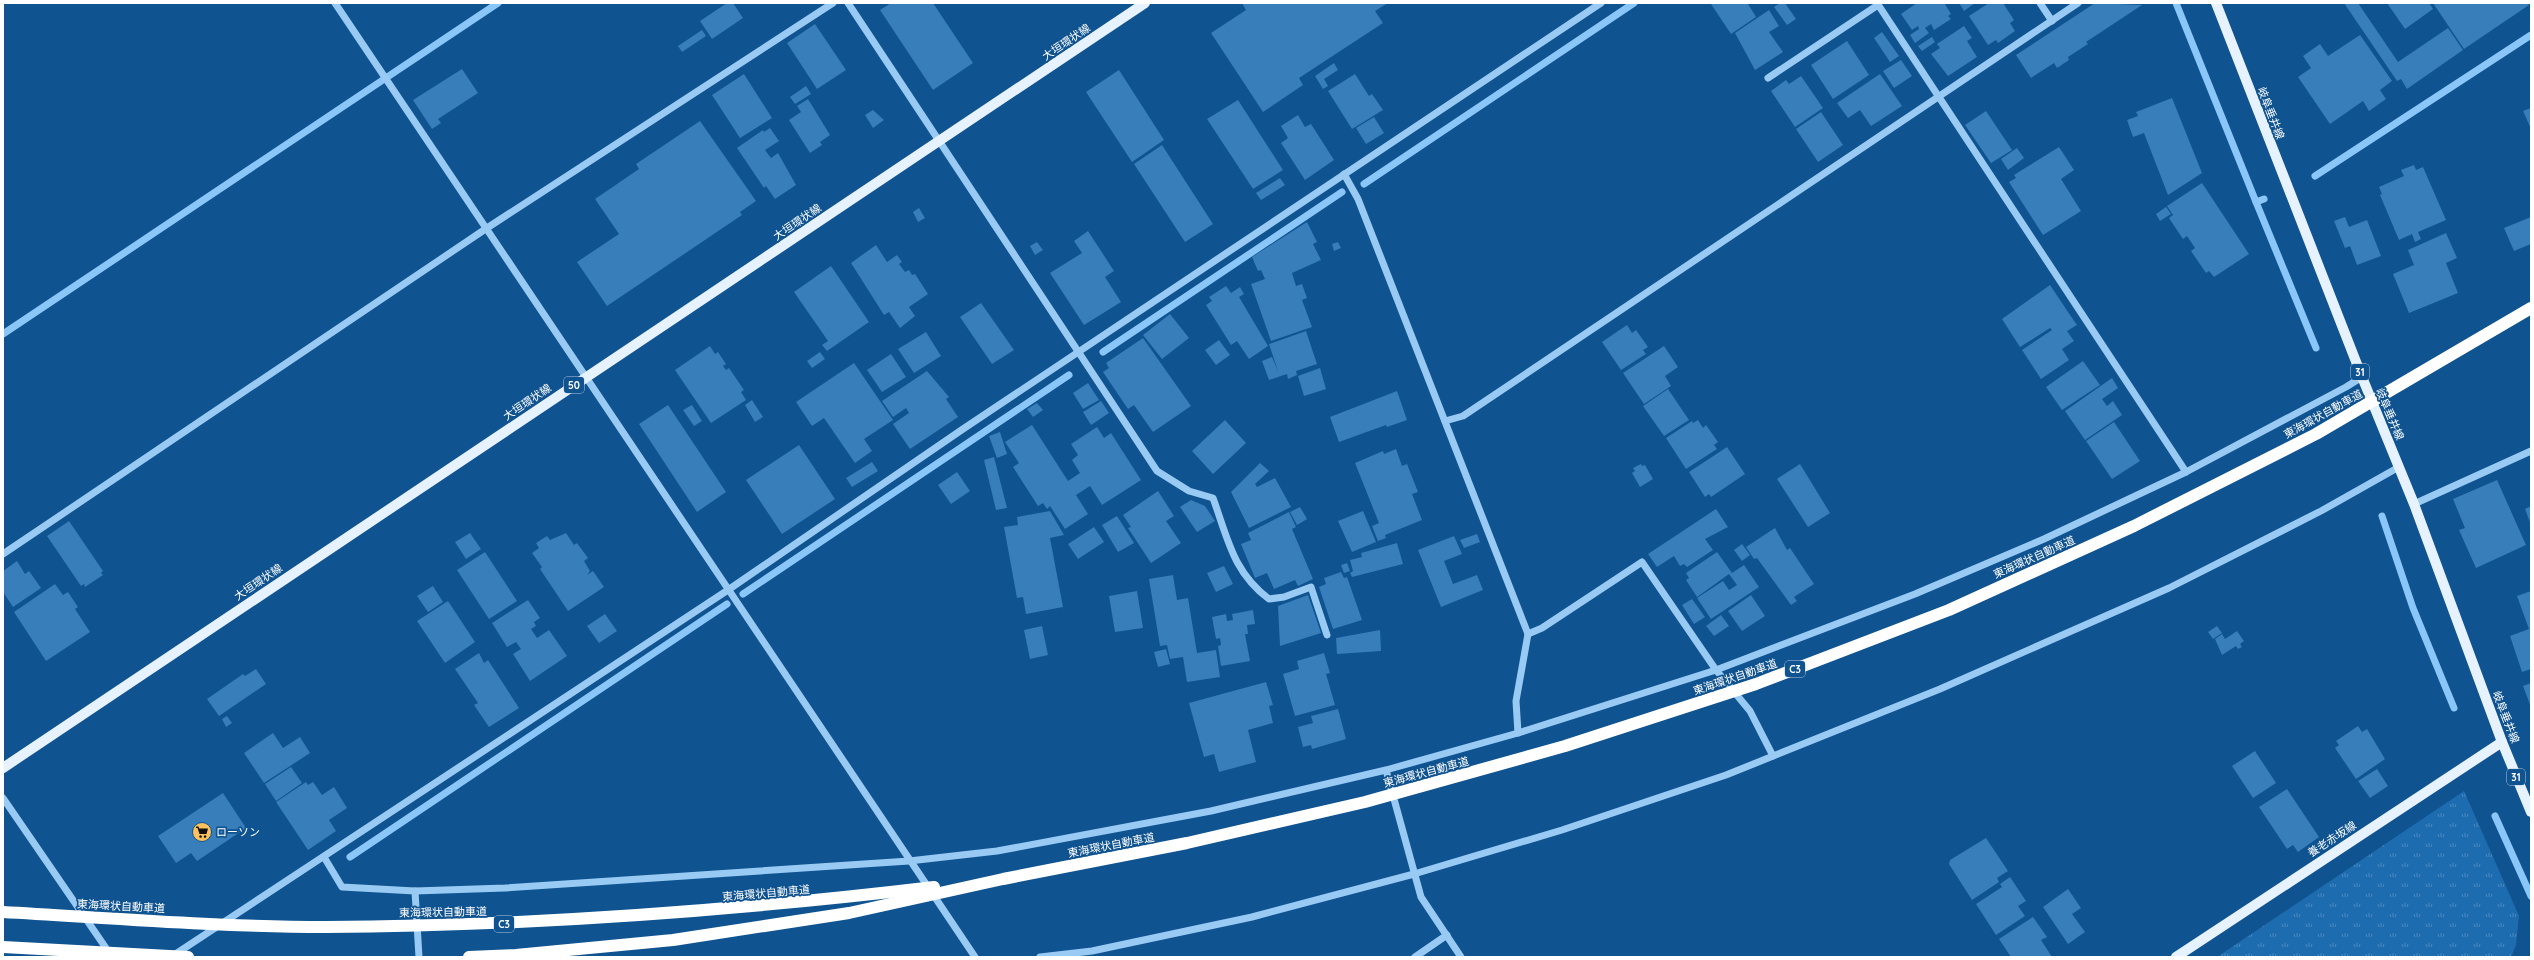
<svg xmlns="http://www.w3.org/2000/svg" width="2534" height="960" viewBox="0 0 2534 960" font-family="Quicksand,'Noto Sans JP',sans-serif">
  <defs>
    <pattern id="grass-tufts" width="24" height="20" patternUnits="userSpaceOnUse"><rect width="24" height="20" fill="#1d6caf"/><path d="M3 7l-1-3M5 7V3M7 7l1-3M15 17l-1-3M17 17v-4M19 17l1-3" fill="none" stroke="#4a89bf"/></pattern>
  </defs>
  <rect width="100%" height="100%" fill="#0f5391"/>
  <polygon fill="url(#grass-tufts)" points="2464,791 2519,916 2516,945 2511,957 2217,957"/>
  <g fill="none" stroke-linecap="round" stroke-linejoin="round">
    <g stroke="#8ac7f8" stroke-width="7">
      <polyline points="2176,3 2256,202"/>
      <polyline points="2315,176 2531,35"/>
      <polyline points="1364,184 1634,3"/>
      <polyline points="2264,199 2256,202 2316,348"/>
      <polyline points="3,334 498,3"/>
      <polyline points="1103,352 1342,192"/>
      <polyline points="2382,516 2413,608 2454,708"/>
      <polyline points="743,594 1069,375"/>
      <polyline points="2495,816 2531,896"/>
      <polyline points="350,857 727,604"/>
    </g>
  </g>
  <g fill="#377eba">
    <polygon points="727,3 733,3 743,18 712,39 700,21"/>
    <polygon points="891,3 933,3 973,63 933,90 880,10"/>
    <polygon points="1242,3 1388,3 1375,11 1383,23 1299,78 1303,85 1263,112 1211,33 1246,10"/>
    <polygon points="1713,3 1749,3 1748,4 1756,17 1731,34 1711,4"/>
    <polygon points="1780,3 1785,3 1796,19 1787,25 1774,7"/>
    <polygon points="1917,3 1947,3 1945,4 1951,14 1948,16 1951,19 1934,30 1931,24 1925,28 1929,33 1915,43 1910,35 1919,29 1918,26 1912,30 1901,14"/>
    <polygon points="1959,3 1975,3 1964,11"/>
    <polygon points="1989,3 2003,3 2014,20 2010,23 2015,31 1998,43 1996,40 1988,45 1969,16"/>
    <polygon points="2095,3 2142,5 2086,42 2088,44 2068,57 2069,60 2057,68 2054,63 2031,78 2016,55"/>
    <polygon points="2344,3 2358,3 2398,62 2448,28 2463,50 2407,89 2401,79 2397,81"/>
    <polygon points="2387,3 2429,3 2433,9 2405,29"/>
    <polygon points="2433,3 2528,3 2529,5 2464,49"/>
    <polygon points="1769,10 1779,26 1769,32 1783,52 1755,70 1735,33"/>
    <polygon points="815,24 846,70 817,89 787,43"/>
    <polygon points="1964,26 1972,38 1967,41 1977,57 1948,76 1931,54 1940,48 1937,44"/>
    <polygon points="702,30 706,36 682,52 678,46"/>
    <polygon points="1882,32 1899,56 1890,62 1874,38"/>
    <polygon points="2360,35 2392,81 2380,90 2386,99 2369,111 2363,101 2330,124 2298,77 2311,68 2303,56 2320,44 2328,56"/>
    <polygon points="1932,37 1935,42 1922,51 1918,46"/>
    <polygon points="1847,41 1869,75 1833,99 1811,65"/>
    <polygon points="1901,60 1912,76 1894,88 1883,71"/>
    <polygon points="1334,63 1338,70 1324,79 1328,86 1323,89 1315,76"/>
    <polygon points="462,69 478,93 438,119 441,123 432,129 413,100"/>
    <polygon points="1119,70 1164,140 1132,162 1086,92"/>
    <polygon points="744,74 772,118 740,138 712,95"/>
    <polygon points="1355,74 1369,96 1372,94 1383,110 1352,129 1328,91"/>
    <polygon points="1880,74 1902,106 1871,126 1860,110 1848,118 1837,103"/>
    <polygon points="1801,76 1823,108 1795,127 1771,91 1786,80 1789,84"/>
    <polygon points="806,86 811,94 795,104 790,97"/>
    <polygon points="2172,98 2202,173 2168,195 2144,133 2133,137 2127,120 2138,116 2136,112"/>
    <polygon points="808,99 830,135 820,142 822,145 810,153 789,120 801,112 797,106"/>
    <polygon points="1238,100 1283,170 1253,189 1207,119"/>
    <polygon points="2531,108 2531,129 2523,111"/>
    <polygon points="873,110 884,120 873,128 865,115"/>
    <polygon points="1986,111 2012,150 1991,163 1965,125"/>
    <polygon points="1821,112 1843,145 1818,162 1796,129"/>
    <polygon points="1298,115 1305,127 1311,124 1334,160 1305,180 1281,143 1288,138 1281,126"/>
    <polygon points="1374,117 1384,133 1366,144 1356,128"/>
    <polygon points="700,121 756,201 740,212 742,215 607,306 577,262 619,234 595,199 639,169 636,164"/>
    <polygon points="770,128 779,141 765,150 771,158 778,153 796,185 775,199 766,186 764,188 737,148 763,130 764,132"/>
    <polygon points="1162,145 1213,224 1185,242 1134,164"/>
    <polygon points="2059,147 2074,170 2061,179 2081,211 2043,235 2009,182 2016,178 2014,175"/>
    <polygon points="2017,148 2024,158 2008,170 2001,159"/>
    <polygon points="2414,165 2416,170 2423,167 2446,220 2418,232 2421,239 2415,242 2412,234 2399,240 2380,195 2382,194 2379,187 2404,176 2401,170"/>
    <polygon points="1280,178 1285,185 1261,200 1256,193"/>
    <polygon points="2202,183 2249,254 2214,277 2209,271 2206,273 2191,251 2195,248 2187,236 2183,239 2169,218 2173,215 2167,206"/>
    <polygon points="2166,207 2171,214 2160,221 2156,214"/>
    <polygon points="919,208 925,218 918,222 913,212"/>
    <polygon points="2345,217 2349,227 2367,220 2381,256 2357,265 2350,246 2345,248 2334,221"/>
    <polygon points="2531,217 2531,244 2514,251 2504,228"/>
    <polygon points="1307,222 1317,242 1313,244 1321,260 1292,273 1296,286 1302,284 1307,298 1302,300 1312,327 1271,341 1251,284 1265,279 1261,270 1258,271 1252,257"/>
    <polygon points="1088,231 1114,271 1105,277 1121,302 1084,325 1050,273 1082,253 1074,241"/>
    <polygon points="2446,233 2457,258 2446,263 2458,293 2409,313 2393,274 2414,265 2408,250"/>
    <polygon points="1037,242 1043,250 1035,255 1030,246"/>
    <polygon points="1338,242 1341,248 1334,251 1332,244"/>
    <polygon points="876,245 887,262 897,255 902,262 899,264 905,272 909,270 912,275 915,274 928,294 909,307 915,316 900,328 889,312 884,315 851,263"/>
    <polygon points="831,266 869,322 827,351 822,345 828,341 794,292"/>
    <polygon points="2050,285 2070,315 2062,321 2070,315 2077,325 2067,331 2074,341 2062,349 2069,360 2041,379 2022,350 2052,330 2050,328 2020,347 2002,319"/>
    <polygon points="1226,286 1231,293 1240,287 1244,294 1239,297 1268,346 1249,359 1237,341 1231,345 1206,305 1212,301 1209,297"/>
    <polygon points="981,303 1014,350 992,364 960,317"/>
    <polygon points="1170,314 1189,338 1162,359 1143,335"/>
    <polygon points="1627,325 1632,333 1636,330 1648,347 1643,350 1646,354 1621,370 1602,342"/>
    <polygon points="1306,331 1317,364 1296,371 1297,375 1288,379 1287,374 1269,380 1262,361 1272,357 1278,371 1269,344"/>
    <polygon points="926,332 941,356 914,373 898,349"/>
    <polygon points="1143,338 1191,406 1153,432 1134,405 1128,409 1103,372 1109,368 1106,363"/>
    <polygon points="1219,340 1230,355 1216,365 1205,350"/>
    <polygon points="710,346 715,354 718,352 726,364 723,366 726,370 729,368 744,390 741,392 746,400 711,423 675,370"/>
    <polygon points="1664,346 1678,367 1665,376 1671,386 1644,404 1623,373"/>
    <polygon points="820,352 825,359 812,368 807,361"/>
    <polygon points="891,354 906,377 882,392 867,370"/>
    <polygon points="2083,361 2100,385 2062,410 2046,387"/>
    <polygon points="854,363 893,420 864,439 872,451 855,463 824,418 812,426 796,402"/>
    <polygon points="1320,368 1326,389 1304,396 1298,376"/>
    <polygon points="927,371 949,397 946,399 958,417 910,449 893,424 909,413 906,408 893,417 882,401"/>
    <polygon points="2112,378 2118,388 2102,399 2107,406 2113,401 2122,415 2085,440 2065,411"/>
    <polygon points="1088,383 1099,400 1083,409 1073,393"/>
    <polygon points="1668,389 1689,420 1664,436 1643,406"/>
    <polygon points="1397,391 1407,420 1387,427 1386,425 1339,442 1330,417"/>
    <polygon points="752,400 763,417 755,422 745,405"/>
    <polygon points="1101,401 1109,413 1091,425 1083,412"/>
    <polygon points="1037,403 1043,410 1033,417 1027,409"/>
    <polygon points="668,405 726,492 697,512 639,424"/>
    <polygon points="692,405 702,421 694,426 683,410"/>
    <polygon points="1225,420 1246,443 1213,474 1192,451"/>
    <polygon points="1698,420 1703,428 1706,425 1718,442 1714,445 1717,449 1686,469 1666,438 1692,421 1693,423"/>
    <polygon points="2114,422 2140,461 2112,479 2086,441"/>
    <polygon points="1032,425 1068,481 1080,473 1072,460 1078,455 1071,444 1097,427 1104,438 1111,433 1141,480 1102,505 1090,486 1076,495 1088,514 1065,529 1050,506 1047,509 1043,503 1038,506 1013,467 1019,463 1005,442"/>
    <polygon points="1000,432 1007,454 997,458 989,436"/>
    <polygon points="799,445 835,499 782,534 746,480"/>
    <polygon points="1727,447 1745,474 1711,497 1709,494 1705,497 1689,472"/>
    <polygon points="1396,449 1402,466 1407,464 1418,492 1412,494 1422,520 1385,535 1386,538 1378,541 1372,526 1379,523 1355,463 1383,451 1384,454"/>
    <polygon points="994,457 1007,508 996,510 984,460"/>
    <polygon points="872,462 878,471 852,487 846,478"/>
    <polygon points="1260,463 1269,471 1255,484 1257,487 1275,478 1291,507 1249,528 1231,492"/>
    <polygon points="1641,464 1642,466 1645,465 1653,479 1640,487 1632,473 1635,471 1633,468"/>
    <polygon points="1800,464 1830,513 1808,527 1777,479"/>
    <polygon points="957,472 970,491 951,504 938,485"/>
    <polygon points="2497,480 2526,545 2476,568 2459,530 2465,528 2453,499"/>
    <polygon points="1158,491 1174,516 1166,521 1181,543 1151,563 1128,528 1131,527 1123,515"/>
    <polygon points="1191,500 1205,506 1215,521 1197,532 1180,507"/>
    <polygon points="2531,506 2531,525 2525,509"/>
    <polygon points="1300,507 1307,519 1297,525 1290,512"/>
    <polygon points="1716,509 1728,527 1705,539 1713,550 1687,567 1684,564 1680,566 1674,556 1657,567 1648,554"/>
    <polygon points="1050,511 1064,535 1050,538 1063,607 1026,614 1023,597 1017,598 1004,527 1018,525 1017,517"/>
    <polygon points="1363,511 1376,542 1352,552 1338,521"/>
    <polygon points="1289,512 1296,527 1292,529 1313,579 1298,586 1295,580 1274,589 1267,573 1255,578 1241,544 1251,540 1248,533"/>
    <polygon points="1117,516 1134,543 1118,552 1102,525"/>
    <polygon points="69,521 103,571 101,573 103,575 85,587 84,584 81,586 47,536"/>
    <polygon points="1094,527 1104,542 1078,559 1068,544"/>
    <polygon points="1775,528 1787,550 1790,548 1814,584 1794,597 1797,601 1791,605 1757,558 1754,559 1746,547"/>
    <polygon points="470,533 481,549 466,559 455,542"/>
    <polygon points="566,533 574,545 577,543 588,558 584,561 590,571 587,575 593,571 604,587 568,611 540,569 542,567 532,553 539,548 536,543 547,536 550,540"/>
    <polygon points="1477,534 1480,542 1464,548 1460,540"/>
    <polygon points="1454,536 1462,554 1444,561 1453,584 1477,575 1483,590 1441,607 1418,550"/>
    <polygon points="1397,543 1403,564 1352,577 1350,573 1353,571 1350,560 1362,557 1361,553"/>
    <polygon points="1742,544 1750,555 1742,561 1734,550"/>
    <polygon points="485,552 517,601 489,619 457,570"/>
    <polygon points="1717,552 1732,573 1744,565 1759,587 1711,619 1697,598 1723,581 1729,590 1737,585 1729,574 1697,597 1686,580 1689,578 1686,573"/>
    <polygon points="17,561 25,574 29,571 41,588 13,607 3,592 3,571"/>
    <polygon points="1347,563 1350,571 1344,573 1341,565"/>
    <polygon points="1224,566 1233,584 1216,592 1207,573"/>
    <polygon points="1341,572 1344,578 1347,577 1362,620 1333,629 1319,587 1326,584 1324,578"/>
    <polygon points="1173,575 1177,600 1188,598 1197,653 1216,650 1220,677 1187,682 1183,657 1170,659 1167,645 1160,646 1149,579"/>
    <polygon points="55,584 63,595 68,592 78,607 75,609 90,632 46,661 14,612"/>
    <polygon points="433,586 443,602 428,612 417,596"/>
    <polygon points="1137,591 1143,628 1115,632 1109,596"/>
    <polygon points="2531,591 2531,669 2522,672 2510,636 2529,629 2517,596"/>
    <polygon points="1308,595 1321,633 1280,646 1278,606"/>
    <polygon points="1751,595 1765,616 1742,631 1728,611"/>
    <polygon points="1692,599 1705,617 1694,624 1682,605"/>
    <polygon points="528,600 540,618 534,622 536,626 531,629 537,638 549,630 567,656 530,681 513,654 521,649 516,642 507,647 492,623"/>
    <polygon points="448,601 475,642 445,663 417,621"/>
    <polygon points="1253,610 1255,624 1247,625 1248,634 1245,634 1250,661 1221,666 1218,646 1221,645 1220,638 1216,639 1212,617 1226,614 1227,621 1233,620 1232,614"/>
    <polygon points="605,614 617,631 599,643 587,626"/>
    <polygon points="1721,615 1729,626 1714,636 1706,626"/>
    <polygon points="1042,626 1048,655 1030,659 1024,630"/>
    <polygon points="2217,626 2222,633 2213,639 2208,632"/>
    <polygon points="1380,630 1381,651 1337,654 1336,638"/>
    <polygon points="2237,631 2244,641 2240,644 2242,647 2238,649 2236,646 2222,655 2215,639 2222,634 2225,639"/>
    <polygon points="1166,649 1170,664 1158,667 1154,652"/>
    <polygon points="479,653 484,663 488,660 519,708 489,727 474,705 478,703 455,669"/>
    <polygon points="1324,653 1330,673 1326,674 1335,705 1295,716 1283,674 1299,669 1297,661"/>
    <polygon points="256,669 266,684 219,716 207,699 243,674 245,676"/>
    <polygon points="1266,682 1273,705 1269,706 1273,723 1248,730 1256,762 1219,772 1214,754 1204,757 1189,703"/>
    <polygon points="2531,683 2531,707 2523,686"/>
    <polygon points="1338,709 1346,739 1312,749 1311,745 1303,747 1298,727 1313,723 1311,716"/>
    <polygon points="227,716 232,723 226,727 222,719"/>
    <polygon points="2358,726 2362,732 2367,729 2385,759 2356,779 2335,748 2339,745 2336,741"/>
    <polygon points="273,733 283,748 300,737 310,753 264,783 244,753"/>
    <polygon points="2255,751 2276,783 2253,798 2232,766"/>
    <polygon points="291,767 302,783 276,801 265,784"/>
    <polygon points="2377,769 2388,786 2370,798 2358,781"/>
    <polygon points="306,782 308,785 313,782 322,795 334,787 347,808 329,820 336,831 308,850 276,802"/>
    <polygon points="2287,789 2319,837 2298,852 2293,845 2287,849 2259,807"/>
    <polygon points="223,793 246,828 197,861 191,853 176,863 158,836"/>
    <polygon points="1986,838 2008,871 1997,878 1999,882 1972,900 1949,864 1950,860"/>
    <polygon points="2010,877 2026,901 2018,906 2025,916 1996,935 1976,904 2002,887 2000,884"/>
    <polygon points="2068,889 2081,908 2072,914 2085,932 2068,944 2043,907"/>
    <polygon points="2033,917 2047,937 2041,940 2052,957 2011,957 1999,939"/>
  </g>
  <g fill="none" stroke-linecap="round" stroke-linejoin="round">
    <g stroke="#99caf4" stroke-width="7">
      <polyline points="335,3 975,957"/>
      <path d="M 848,3 L 1157,471 L 1189,491 L 1213,498 C 1228,539 1233,572 1269,599 L 1284,597 L 1311,587 L 1327,635"/>
      <polyline points="1877,3 2186,472"/>
      <polyline points="2040,3 2052,21"/>
      <polyline points="1768,78 1878,5"/>
      <polyline points="1344,174 1358,199 1528,634 1516,701 1518,733"/>
      <polyline points="1445,421 1463,416 2078,3"/>
      <polyline points="2414,504 2531,451"/>
      <polyline points="3,554 487,228 833,3"/>
      <polyline points="1528,634 1542,628 1642,562 1716,670 1750,711 1773,756"/>
      <polyline points="1386,770 1421,897 1461,957"/>
      <polyline points="3,798 110,954"/>
      <polyline points="324,857 342,887 415,891 505,888 909,861 997,851 1211,811 1386,770 1518,733 1716,670 1915,594 2044,539 2186,472 2346,387 2362,377"/>
      <polyline points="415,891 419,957"/>
      <polyline points="174,955 728,590 963,429 1601,3"/>
      <polyline points="1040,957 1092,951 1252,917 1414,874 1562,830 1726,775 1940,689 2169,588 2321,511 2399,467"/>
      <polyline points="1415,957 1447,935"/>
    </g>
    <g stroke="#e6f2ff" stroke-width="10">
      <polyline points="2216,3 2362,377 2414,504 2502,742 2531,812"/>
      <polyline points="3,768 1145,3"/>
      <polyline points="2176,957 2502,742"/>
    </g>
    <g stroke="#fff" stroke-width="12">
      <path d="M 3,912 C 110,918 218,927 326,927 C 530,926 731,911 934,887"/>
      <polyline points="3,947 188,957"/>
      <polyline points="469,957 516,955 673,940 849,913 1003,879 1187,843 1365,802 1565,746 1756,684 1949,610 2134,526 2316,434 2531,308"/>
    </g>
  </g>
  <defs>
    <symbol id="supermarket-disc" viewBox="-11 -11 22 22"><circle r="9.5" fill="#ffc15c" stroke="#0f5391"/><path d="M-6-5.5h2.5l.6 2H6L4.5 2H-2.5L-4.4-4H-6ZM-1.5 3.2a1.3 1.3 0 1 0 .1 0ZM3 3.2a1.3 1.3 0 1 0 .1 0Z" fill="#111"/></symbol>
  </defs>
  <g fill-rule="evenodd">
    <use href="#supermarket-disc" x="191" y="821" width="22" height="22"/>
  </g>
  <g text-anchor="middle" stroke-width="3.5" stroke-linejoin="round" paint-order="stroke">
    <g fill="#0f5391" stroke="#b7cbde" stroke-width="1">
      <rect x="2351" y="364" width="18" height="16" rx="3"/>
      <rect x="564" y="377" width="20" height="16" rx="3"/>
      <rect x="1785" y="661" width="20" height="16" rx="3"/>
      <rect x="2507" y="769" width="18" height="16" rx="3"/>
      <rect x="494" y="916" width="20" height="16" rx="3"/>
    </g>
    <g font-size="10" font-weight="bold" fill="#fff">
      <text x="2360" y="376">31</text>
      <text x="574" y="389">50</text>
      <text x="1795" y="673">C3</text>
      <text x="2516" y="781">31</text>
      <text x="504" y="928">C3</text>
    </g>
    <g font-size="11" fill="#fff" stroke="#0f5391">
      <text transform="translate(1066 42) rotate(-34)" y="4">大垣環状線</text>
      <text transform="translate(2271 113) rotate(69)" y="4">岐阜垂井線</text>
      <text transform="translate(797 222) rotate(-34)" y="4">大垣環状線</text>
      <text transform="translate(527 402) rotate(-34)" y="4">大垣環状線</text>
      <text transform="translate(2323 414) rotate(-29)" y="4">東海環状自動車道</text>
      <text transform="translate(2390 414) rotate(67)" y="4">岐阜垂井線</text>
      <text transform="translate(2034 557) rotate(-24)" y="4">東海環状自動車道</text>
      <text transform="translate(258 582) rotate(-34)" y="4">大垣環状線</text>
      <text transform="translate(1735 677) rotate(-19)" y="4">東海環状自動車道</text>
      <text transform="translate(2506 717) rotate(69)" y="4">岐阜垂井線</text>
      <text transform="translate(1426 772) rotate(-15)" y="4">東海環状自動車道</text>
      <text transform="translate(2332 839) rotate(-33)" y="4">養老赤坂線</text>
      <text transform="translate(1111 845) rotate(-11)" y="4">東海環状自動車道</text>
      <text transform="translate(766 893) rotate(-5)" y="4">東海環状自動車道</text>
      <text transform="translate(121 906) rotate(3)" y="4">東海環状自動車道</text>
      <text transform="translate(443 912) rotate(-1)" y="4">東海環状自動車道</text>
    </g>
    <g font-size="11" fill="#fff" stroke="#0f5391" text-anchor="start">
      <text x="216" y="836">ローソン</text>
    </g>
  </g>
  <rect width="2534" height="960" fill="none" stroke="#ffffff" stroke-width="8"/>
</svg>
